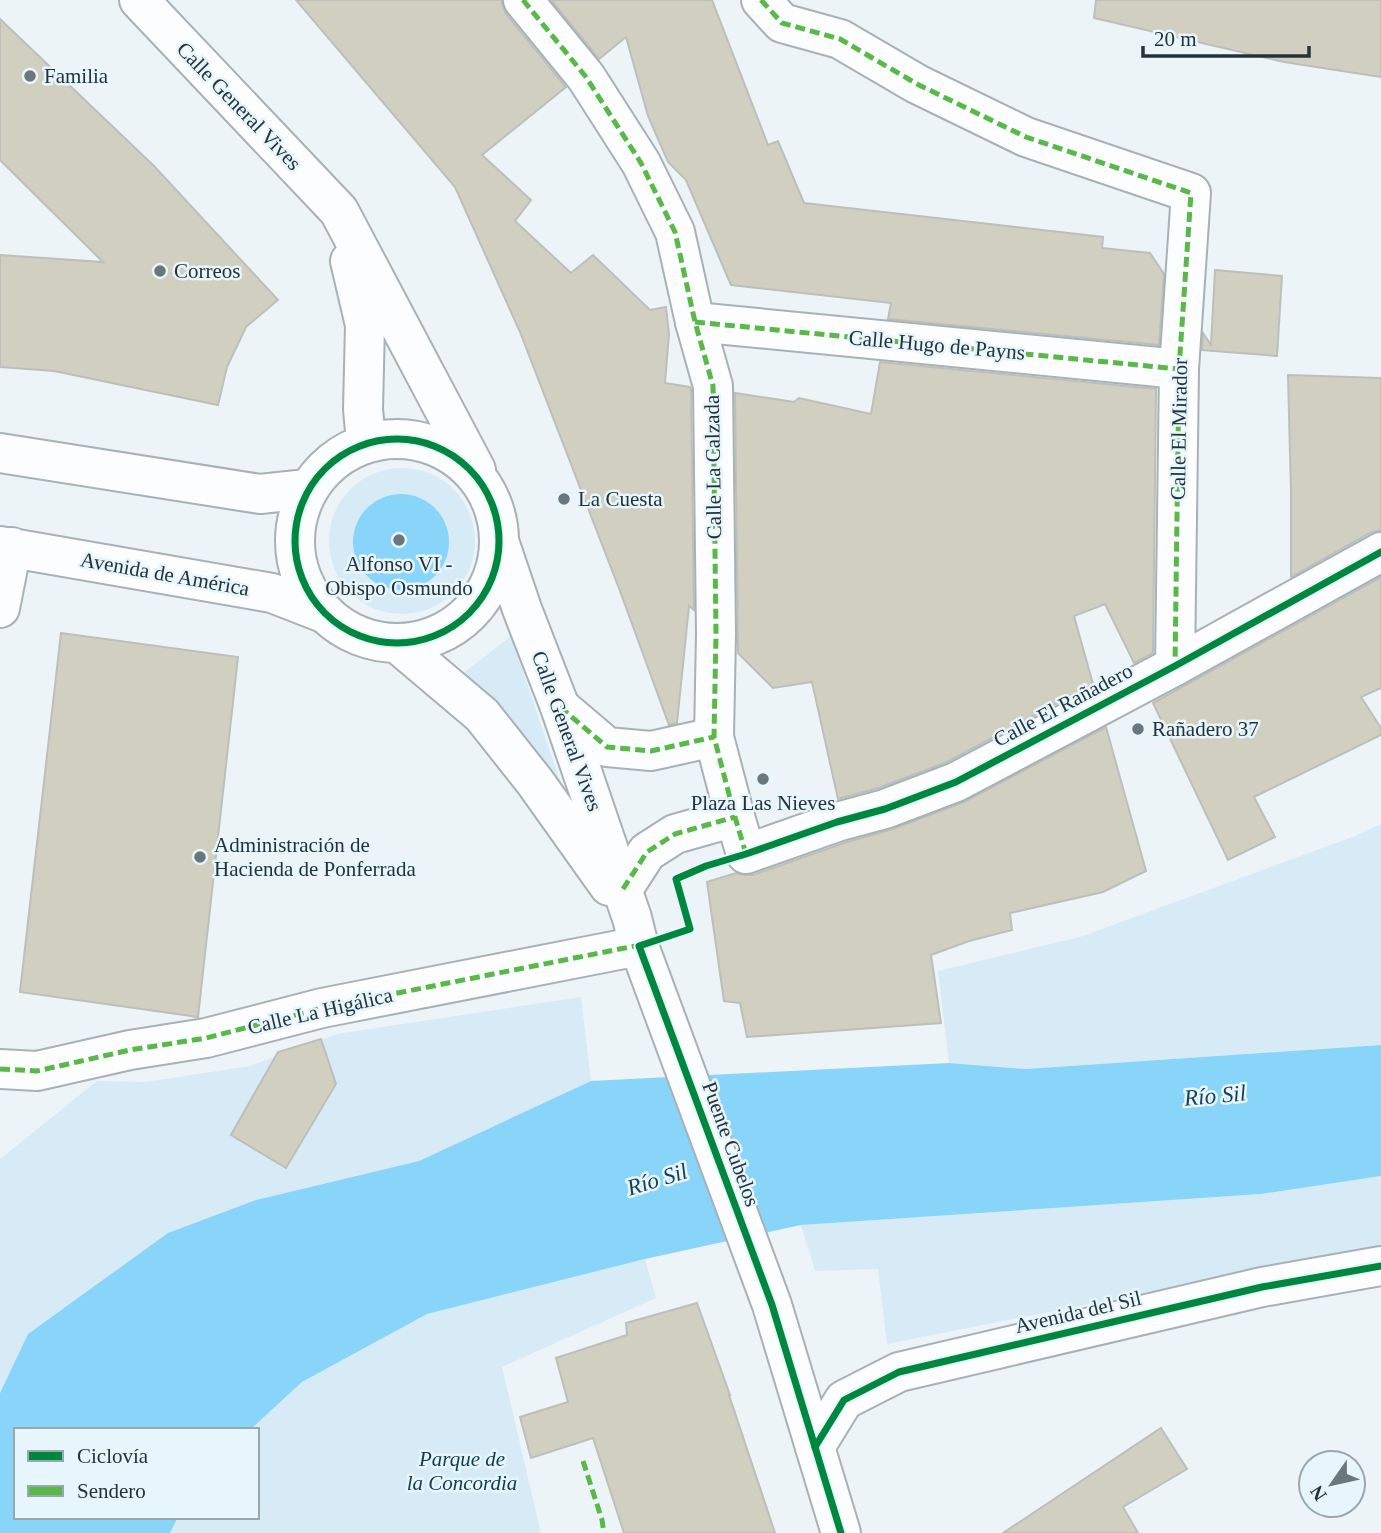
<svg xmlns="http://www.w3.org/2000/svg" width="1381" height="1533" viewBox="0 0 1381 1533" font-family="Georgia,serif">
  <rect width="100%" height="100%" fill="#ecf4f8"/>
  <g fill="#d6ebf6">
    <circle cx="402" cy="541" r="73"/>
    <path d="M 511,636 L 562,787 C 531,745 505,703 461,675 Z"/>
    <polygon points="1381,824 1381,1045 1026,1069 949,1063 938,971 1083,936 1355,836"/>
    <polygon points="581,997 591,1081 419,1161 256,1200 28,1334 0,1393 0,1159 97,1081 146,1082 250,1066 337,1034"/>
    <polygon points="1381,1176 1381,1246 887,1344 878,1269 815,1271 801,1225 1261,1194"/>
    <polygon points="645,1259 656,1298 502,1367 541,1533 170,1533 178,1517 257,1517 257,1430 250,1430 302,1382 427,1314"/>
  </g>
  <g fill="#89d5f9">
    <circle cx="401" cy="542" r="48"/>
    <polygon points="1381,1045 1381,1176 1261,1194 801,1225 645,1259 427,1314 302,1382 250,1430 16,1430 16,1517 178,1517 170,1533 0,1533 0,1393 28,1334 168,1233 256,1200 419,1161 591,1081 949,1063 1026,1069"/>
  </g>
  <g fill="#d1d0c0" stroke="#bcbfba" stroke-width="2">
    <polygon points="296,0 502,0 502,4 506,14 566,87 482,155 531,200 515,221 571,273 593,255 650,310 666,307 669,334 665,383 690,387 691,389 694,610 689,606 677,723 669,725 620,591 520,332 455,187"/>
    <polygon points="551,0 712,0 768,145 778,141 804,203 1103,237 1102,248 1150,253 1164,274 1159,345 888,319 891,303 731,285 686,180 668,162 648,116 626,37 599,59"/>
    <polygon points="1096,0 1381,0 1381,77 1284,62 1094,18"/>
    <polygon points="0,19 154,166 278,300 246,327 227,367 218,405 54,371 0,367 0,255 103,262 0,160"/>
    <polygon points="1215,270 1282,276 1277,356 1202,350 1203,333 1211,345"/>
    <polygon points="880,362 1156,389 1153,653 1134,663 1105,604 1074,616 1093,684 947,762 878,788 838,799 812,682 773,688 738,653 735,393 794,402 799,398 871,414"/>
    <polygon points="1288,375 1381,378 1381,530 1370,533 1291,577 1291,491"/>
    <polygon points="1381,577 1381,688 1361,697 1381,728 1381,735 1254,797 1275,837 1228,860 1153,703"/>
    <polygon points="61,633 238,657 198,1017 20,992"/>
    <polygon points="1106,727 1146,871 1103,892 1010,913 1012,930 969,941 931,955 941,1023 747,1037 740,1003 724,1001 707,882 736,873 742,875 753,875 844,843 893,829 964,802"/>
    <polygon points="321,1039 336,1084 286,1168 231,1135 278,1052"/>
    <polygon points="697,1303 730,1395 729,1395 775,1533 624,1533 593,1438 531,1458 520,1417 568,1402 556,1358 627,1335 626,1323"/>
    <polygon points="1161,1428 1187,1469 1123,1507 1138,1533 1003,1533"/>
  </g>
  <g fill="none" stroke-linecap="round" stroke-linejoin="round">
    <defs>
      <g id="pedestrian">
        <polyline points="523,0 586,77 641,163 675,232 695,322 713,386 716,634 714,737 735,817 746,854 837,822 885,809 956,782 1175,666 1381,552"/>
        <polyline points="761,0 782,23 840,39 917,84 1026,137 1191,193 1179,369 1175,666"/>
        <polyline points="695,322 1179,369"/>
        <polyline points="560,707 607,747 651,751 714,737"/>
        <polyline points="623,889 647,852 675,834 735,817"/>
        <polyline points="0,1069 37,1071 130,1050 206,1038 322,1008 639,946"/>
      </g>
      <g id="minor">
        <polyline points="0,608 12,547"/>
        <polyline points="815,1447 844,1400 899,1372 1262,1287 1381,1266"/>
      </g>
      <g id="tertiary">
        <polyline points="139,0 339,211 476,470"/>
        <polyline points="350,261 365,325 363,409 366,442"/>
        <circle cx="397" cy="541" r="102"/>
        <polyline points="0,453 260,494 307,489"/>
        <polyline points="500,544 522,609 560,707 632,918 639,946 772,1305 841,1533"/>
        <polyline points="0,546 272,593 326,614"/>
        <polyline points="398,644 482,715 535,782 609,886"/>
      </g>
    </defs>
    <use href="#pedestrian" stroke="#a7b1b6" stroke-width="42"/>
    <use href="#minor" stroke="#a7b1b6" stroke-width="42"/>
    <use href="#tertiary" stroke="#a7b1b6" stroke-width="42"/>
    <use href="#pedestrian" stroke="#fcfdfe" stroke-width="38"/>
    <use href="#minor" stroke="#fcfdfe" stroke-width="38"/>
    <use href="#tertiary" stroke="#fcfdfe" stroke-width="38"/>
    <g stroke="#58b947" stroke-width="5" stroke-dasharray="10 5" stroke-linecap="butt">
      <polyline points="523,0 586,77 641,163 675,232 695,322 713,386 716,634 714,737 735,817 746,854"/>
      <polyline points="761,0 782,23 840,39 917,84 1026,137 1191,193 1179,369 1175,666"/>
      <polyline points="695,322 1179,369"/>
      <polyline points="560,707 607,747 651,751 714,737"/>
      <polyline points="623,889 647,852 675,834 735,817"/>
      <polyline points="0,1069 37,1071 130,1050 206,1038 322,1008 645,944"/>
      <polyline points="583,1461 602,1520 604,1533"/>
    </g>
    <defs>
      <g id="cycleway">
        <circle cx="397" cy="541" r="102"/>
        <polyline points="815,1447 844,1400 899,1372 1262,1287 1381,1266"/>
        <polyline points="841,1533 772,1305 639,946 690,929 676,879 706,866 746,854 837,822 885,809 956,782 1175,666 1381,552"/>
      </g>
    </defs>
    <use href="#cycleway" stroke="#e7f5fd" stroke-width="11"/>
    <use href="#cycleway" stroke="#00873e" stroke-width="7"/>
  </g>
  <g fill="#6a777c" stroke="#e7f5fd" stroke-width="2.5">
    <circle cx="30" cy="76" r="7"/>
    <circle cx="160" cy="271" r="7"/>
    <circle cx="564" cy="499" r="7"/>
    <circle cx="399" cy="540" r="7"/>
    <circle cx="1138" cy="729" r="7"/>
    <circle cx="763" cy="779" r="7"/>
    <circle cx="200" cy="857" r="7"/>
  </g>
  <g text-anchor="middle" stroke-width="5" stroke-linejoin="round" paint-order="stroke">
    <g font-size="21" fill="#24333a" stroke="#e7f5fd" text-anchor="start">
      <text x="44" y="83">Familia</text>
      <text x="174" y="278">Correos</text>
      <text x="578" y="506">La Cuesta</text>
      <text x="399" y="571" text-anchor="middle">Alfonso VI -<tspan x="399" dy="24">Obispo Osmundo</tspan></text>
      <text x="1152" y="736">Rañadero 37</text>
      <text x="763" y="810" text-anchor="middle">Plaza Las Nieves</text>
      <text x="214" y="852">Administración de<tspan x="214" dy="24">Hacienda de Ponferrada</tspan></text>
    </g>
    <g font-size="21" fill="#24333a" stroke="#e7f5fd">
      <text transform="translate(239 106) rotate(46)" y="7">Calle General Vives</text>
      <text transform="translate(937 345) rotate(5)" y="7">Calle Hugo de Payns</text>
      <text transform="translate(1179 429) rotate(-89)" y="7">Calle El Mirador</text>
      <text transform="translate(713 467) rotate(-91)" y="7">Calle La Calzada</text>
      <text transform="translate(165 574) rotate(10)" y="7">Avenida de América</text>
      <text transform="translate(1063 705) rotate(-28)" y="7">Calle El Rañadero</text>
      <text transform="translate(567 731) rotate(70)" y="7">Calle General Vives</text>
      <text transform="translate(320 1011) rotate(-13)" y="7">Calle La Higálica</text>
      <text transform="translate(731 1144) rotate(70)" y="7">Puente Cubelos</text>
      <text transform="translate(1078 1312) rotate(-13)" y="7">Avenida del Sil</text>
    </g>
    <g font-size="21" font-style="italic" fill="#0f3d51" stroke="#e7f5fd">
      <text x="462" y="1466">Parque de<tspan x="462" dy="24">la Concordia</tspan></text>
    </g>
    <g font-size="23" font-style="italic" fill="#113f54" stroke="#e7f5fd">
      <text transform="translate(1215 1095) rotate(-5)" y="8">Río Sil</text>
      <text transform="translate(657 1179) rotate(-17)" y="8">Río Sil</text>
    </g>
  </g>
  <rect x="14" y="1428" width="245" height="91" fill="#e7f5fd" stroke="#99a7af" stroke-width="2"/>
  <rect x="28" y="1451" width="35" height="10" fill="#00873e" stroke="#99a7af" stroke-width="2"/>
  <text x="77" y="1463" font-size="21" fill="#24333a">Ciclovía</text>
  <rect x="28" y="1486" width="35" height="10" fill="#58b947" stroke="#99a7af" stroke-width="2"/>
  <text x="77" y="1498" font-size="21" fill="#24333a">Sendero</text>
  <g transform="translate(1332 1484) rotate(236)"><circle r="33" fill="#e7f5fd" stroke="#99a7af" stroke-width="2"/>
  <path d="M0-5L12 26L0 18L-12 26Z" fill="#6a777c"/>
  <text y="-10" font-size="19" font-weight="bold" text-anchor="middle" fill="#24333a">N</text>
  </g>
  <path d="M1143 46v10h166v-10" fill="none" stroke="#24333a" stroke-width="3.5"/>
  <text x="1154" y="46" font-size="21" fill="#24333a" stroke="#e7f5fd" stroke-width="5" paint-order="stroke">20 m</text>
</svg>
